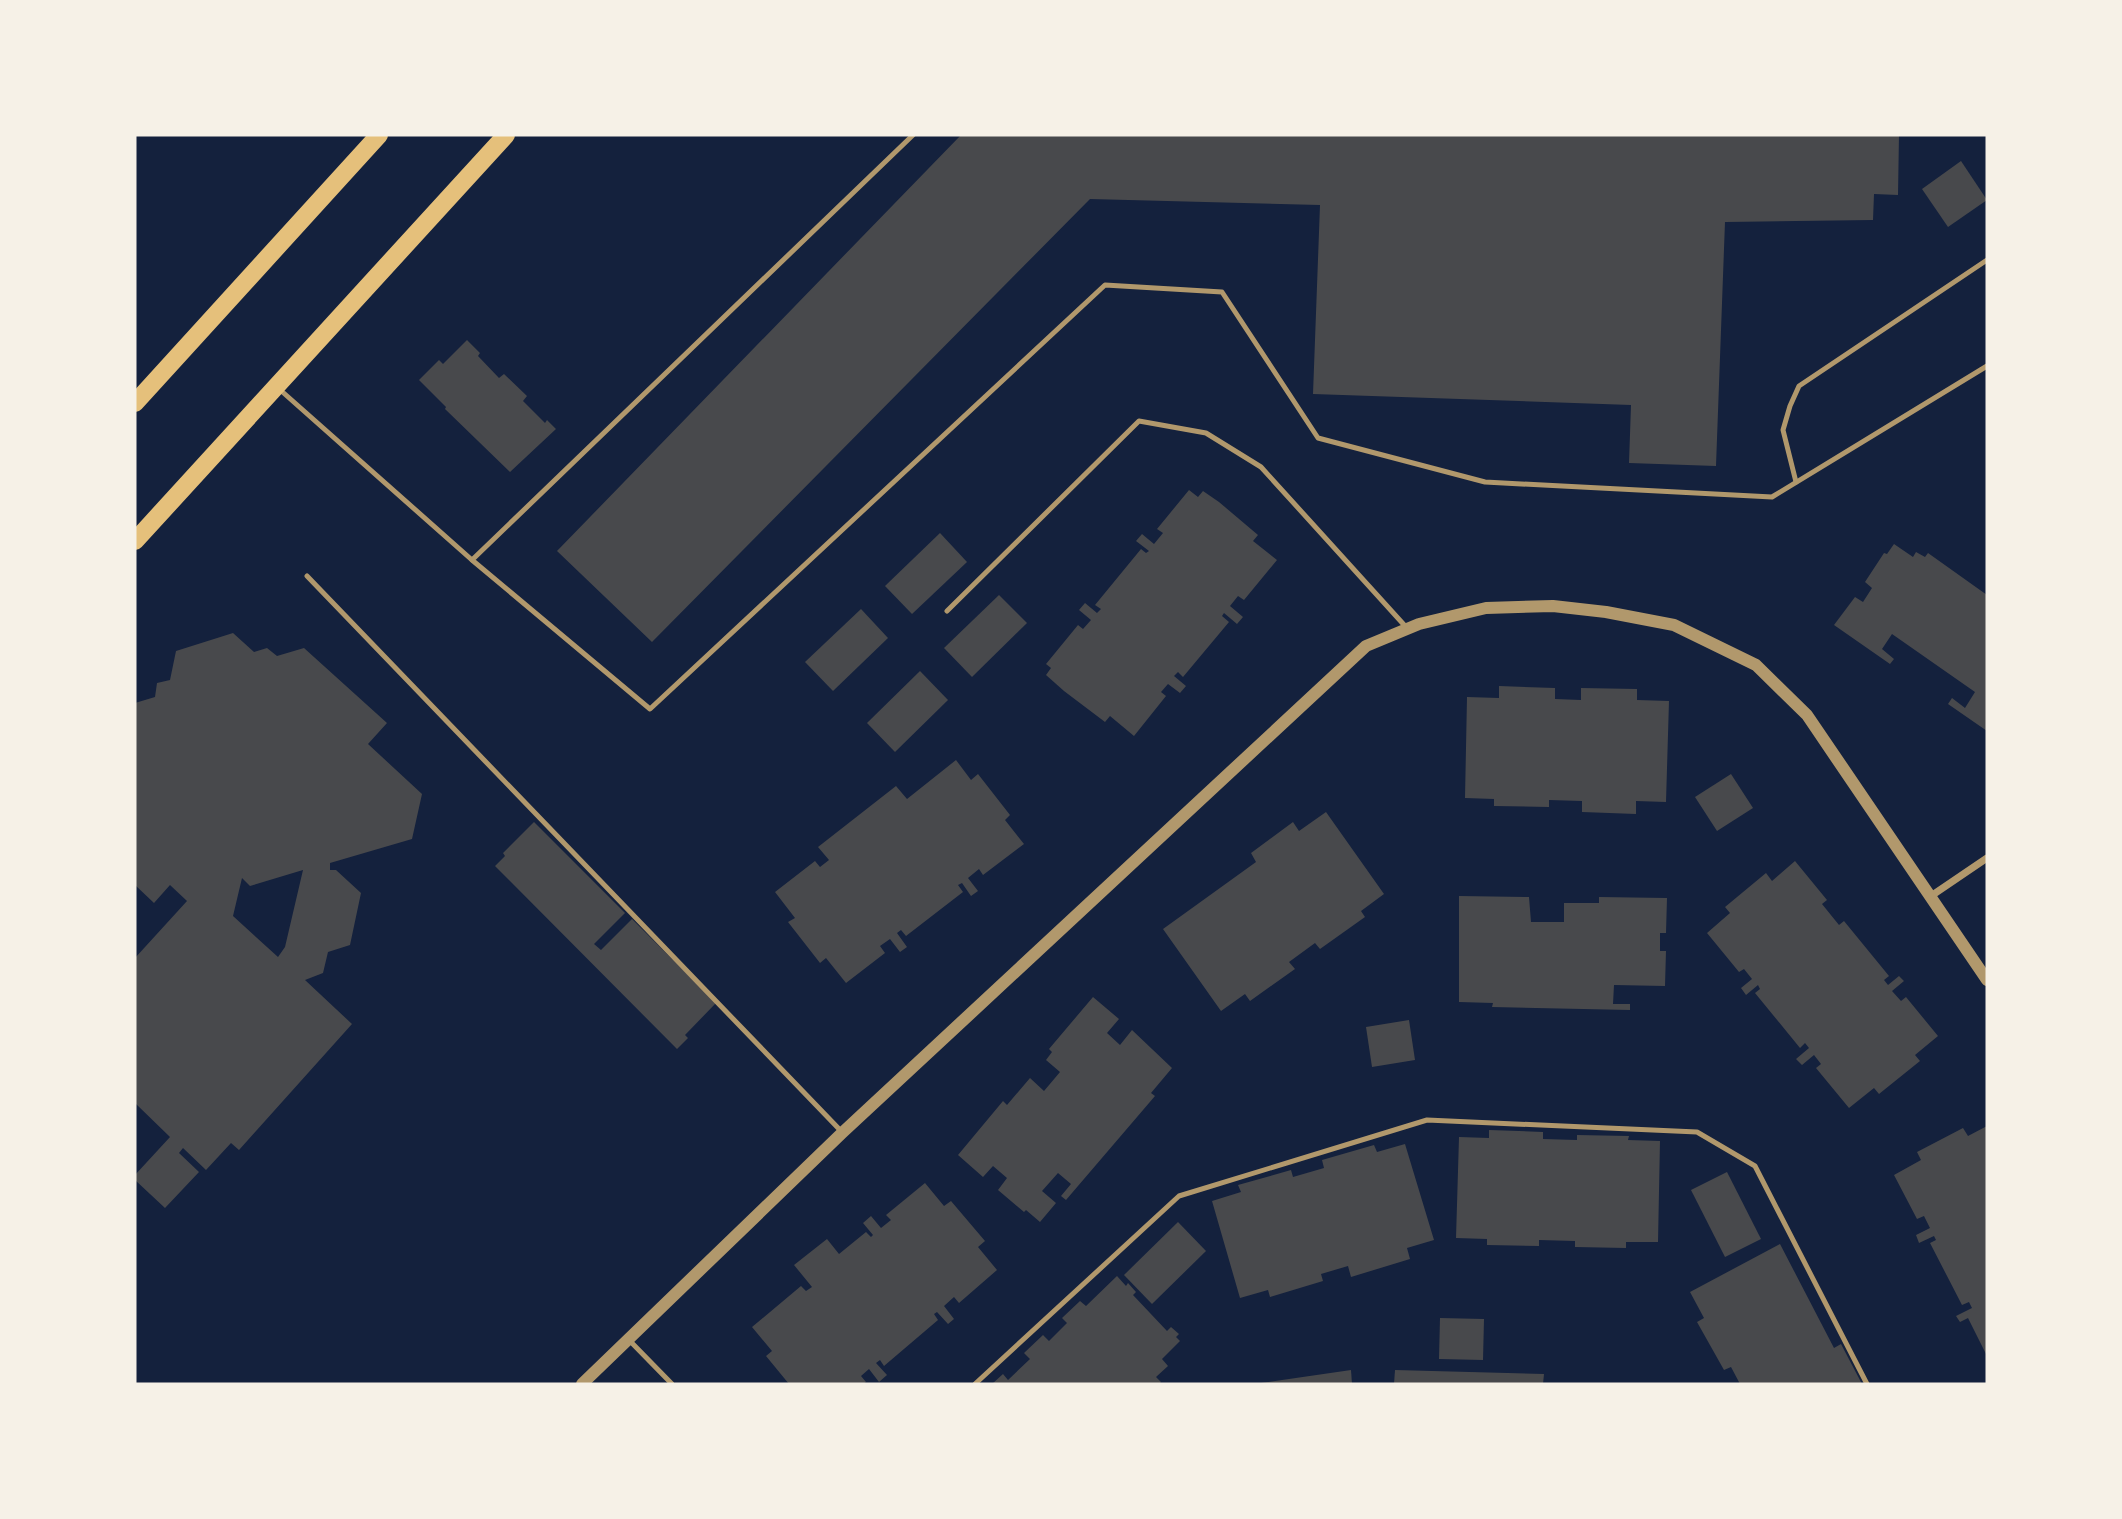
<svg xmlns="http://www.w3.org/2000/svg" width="2122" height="1519" viewBox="0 0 2122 1519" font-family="Barlow,sans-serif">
  <rect width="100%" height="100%" fill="#14213d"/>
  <g fill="#48494c" fill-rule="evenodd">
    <polygon points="961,135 1899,135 1898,195 1874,194 1873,220 1725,222 1716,466 1629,463 1631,405 1313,394 1320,205 1090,199 652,642 557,551"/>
    <polygon points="1961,161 1987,200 1948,227 1922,189"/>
    <polygon points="467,340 480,353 478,356 499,378 504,374 527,396 523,401 545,423 547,420 556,429 510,472 445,409 446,407 419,380 439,360 443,364"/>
    <polygon points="1189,490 1198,497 1203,491 1219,502 1258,535 1253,541 1277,560 1244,600 1238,596 1230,606 1243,617 1237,624 1224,613 1222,616 1229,622 1183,677 1178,672 1174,676 1186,686 1180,693 1168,684 1161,692 1166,696 1134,736 1110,716 1105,722 1064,691 1046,675 1051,668 1046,664 1078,625 1083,629 1091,620 1079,610 1085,603 1097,613 1101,609 1095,605 1141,549 1146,553 1149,551 1136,541 1142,534 1154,544 1163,533 1157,529"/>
    <polygon points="940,533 967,562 912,614 885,586"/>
    <polygon points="1894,544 1913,557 1916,552 1925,557 1928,553 1987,595 1987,731 1948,704 1952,698 1965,708 1975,692 1892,634 1882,649 1894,659 1890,664 1834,625 1855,597 1863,602 1872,588 1865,582 1884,553 1887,554"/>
    <polygon points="999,595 1027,623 972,677 944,648"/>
    <polygon points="861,609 888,638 833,691 805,662"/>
    <path d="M 233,633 L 254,652 L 267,648 L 277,656 L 304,648 L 387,723 L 368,744 L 422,794 L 412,839 L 330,863 L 330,870 L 336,870 L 361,893 L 350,945 L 328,952 L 323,973 L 305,980 L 352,1024 L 239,1150 L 231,1143 L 206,1170 L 183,1148 L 179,1153 L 199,1172 L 165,1208 L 135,1180 L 135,1175 L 170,1137 L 135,1103 L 135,958 L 187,901 L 170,885 L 154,903 L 135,885 L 135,703 L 155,697 L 157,683 L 170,680 L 176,651 ZM 303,870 L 285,947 L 278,957 L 233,916 L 242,878 L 250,886 Z"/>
    <polygon points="920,671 948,700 895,752 867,723"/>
    <polygon points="1499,686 1555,688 1555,699 1581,700 1581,688 1637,689 1637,700 1669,701 1666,802 1636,801 1636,814 1582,812 1582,801 1549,800 1549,807 1494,806 1494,799 1465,798 1467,697 1499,698"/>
    <polygon points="956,760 971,780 978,774 1010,815 1005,820 1024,844 983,875 979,869 968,878 978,891 971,896 962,883 958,885 963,892 906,936 901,930 897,933 907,947 900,952 890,939 880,946 885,953 846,983 826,958 820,963 788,922 795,918 775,892 815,861 820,867 829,860 818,847 896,786 907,799"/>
    <polygon points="1731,774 1753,808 1717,831 1695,797"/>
    <polygon points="1326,812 1384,894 1361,911 1365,917 1320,949 1315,943 1289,962 1295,969 1250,1001 1245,994 1221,1011 1163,929 1256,862 1251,853 1293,822 1299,831"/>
    <polygon points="534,822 625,913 594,944 601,950 632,919 716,1003 685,1035 688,1038 677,1049 495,866 505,856 503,853"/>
    <polygon points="1795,861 1827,900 1822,904 1839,925 1844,921 1889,976 1884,980 1888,985 1899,976 1904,981 1892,991 1901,1001 1906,997 1938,1036 1915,1055 1920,1061 1879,1094 1874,1088 1849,1108 1816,1068 1821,1064 1814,1055 1802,1065 1796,1059 1809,1048 1805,1043 1800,1048 1755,993 1760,989 1758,985 1746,995 1741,988 1752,979 1744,969 1739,972 1707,933 1730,913 1725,907 1766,873 1772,881"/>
    <polygon points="1459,896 1529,897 1531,922 1564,922 1564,903 1599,903 1599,897 1667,898 1666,933 1660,933 1660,951 1666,951 1665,986 1614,985 1613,1004 1630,1004 1630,1010 1492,1007 1493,1003 1459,1002"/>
    <polygon points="1093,997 1119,1019 1107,1033 1120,1045 1132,1030 1172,1068 1151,1093 1155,1096 1066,1200 1061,1196 1071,1184 1058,1173 1042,1191 1056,1203 1040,1222 1026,1210 1024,1212 998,1190 1007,1178 993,1166 983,1177 958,1155 1003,1101 1007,1105 1030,1078 1044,1091 1060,1072 1046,1060 1052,1052 1049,1049"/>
    <polygon points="1409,1020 1415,1060 1372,1067 1366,1027"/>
    <polygon points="1987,1126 1987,1356 1968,1318 1960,1322 1956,1316 1972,1308 1969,1302 1962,1305 1930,1243 1936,1240 1934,1236 1919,1243 1916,1235 1930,1228 1924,1216 1917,1219 1894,1175 1921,1160 1917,1152 1963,1128 1968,1136"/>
    <polygon points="1489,1130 1543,1132 1543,1139 1577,1140 1577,1135 1629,1136 1628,1140 1660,1141 1658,1242 1626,1242 1626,1248 1575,1247 1575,1241 1539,1240 1539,1246 1487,1245 1487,1239 1456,1238 1459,1137 1489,1138"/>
    <polygon points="1405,1144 1434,1240 1407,1248 1410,1259 1351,1277 1348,1266 1321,1274 1323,1281 1270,1297 1268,1290 1240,1298 1212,1201 1241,1192 1238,1185 1291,1170 1293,1177 1324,1168 1322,1160 1374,1145 1377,1152"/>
    <polygon points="1727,1172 1761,1239 1725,1257 1691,1190"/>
    <polygon points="925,1183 944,1206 951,1201 985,1241 978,1247 997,1270 959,1303 954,1297 944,1306 954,1319 948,1324 937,1312 934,1314 938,1320 884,1366 880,1360 876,1363 887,1375 879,1382 869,1369 861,1376 866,1382 863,1384 789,1384 766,1356 772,1351 752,1327 801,1286 806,1291 812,1287 794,1265 827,1239 839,1254 866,1232 871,1237 873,1235 863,1223 871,1216 881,1228 891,1220 886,1215"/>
    <polygon points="1178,1222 1206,1251 1152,1304 1124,1275"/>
    <polygon points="1780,1244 1834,1348 1841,1344 1862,1384 1740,1384 1731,1367 1724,1370 1697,1322 1704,1318 1690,1292"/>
    <polygon points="1117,1276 1126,1286 1128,1283 1136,1292 1133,1295 1167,1331 1171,1327 1179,1334 1176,1337 1180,1341 1162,1359 1168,1366 1156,1377 1161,1382 1159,1384 992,1384 1003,1374 1008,1380 1030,1359 1024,1353 1043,1335 1049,1341 1067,1323 1062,1318 1080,1301 1086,1306"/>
    <polygon points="1440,1318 1484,1319 1483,1360 1439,1359"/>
    <polygon points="1351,1370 1352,1384 1261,1384 1261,1383"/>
    <polygon points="1395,1370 1544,1374 1543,1384 1394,1384"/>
  </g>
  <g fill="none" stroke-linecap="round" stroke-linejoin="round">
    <g stroke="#b1986c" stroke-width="5">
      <polyline points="913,135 472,560 650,709 1105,285 1222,292 1318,438 1485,482 1772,497 1987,366"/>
      <polyline points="278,388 472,560"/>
      <polyline points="1796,482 1783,430 1790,406 1799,386 1987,260"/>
      <polyline points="307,576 841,1131"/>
      <polyline points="947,611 1139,421 1206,433 1261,467 1406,627"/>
      <polyline points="628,1339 672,1384"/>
      <polyline points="975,1384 1179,1196 1427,1120 1697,1132 1755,1166 1867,1384"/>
    </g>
    <polyline stroke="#b1986c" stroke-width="7" points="1931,896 1987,858"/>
    <polyline stroke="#b1986c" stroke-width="12" points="582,1384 842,1133 1366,646 1419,624 1486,608 1553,606 1606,612 1674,625 1756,665 1807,715 1987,980"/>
    <g stroke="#e5c07b" stroke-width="18">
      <polyline points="135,403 379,135"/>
      <polyline points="135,541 506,135"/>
    </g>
  </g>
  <rect width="2122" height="1519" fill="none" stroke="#f6f1e7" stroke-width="273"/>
</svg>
